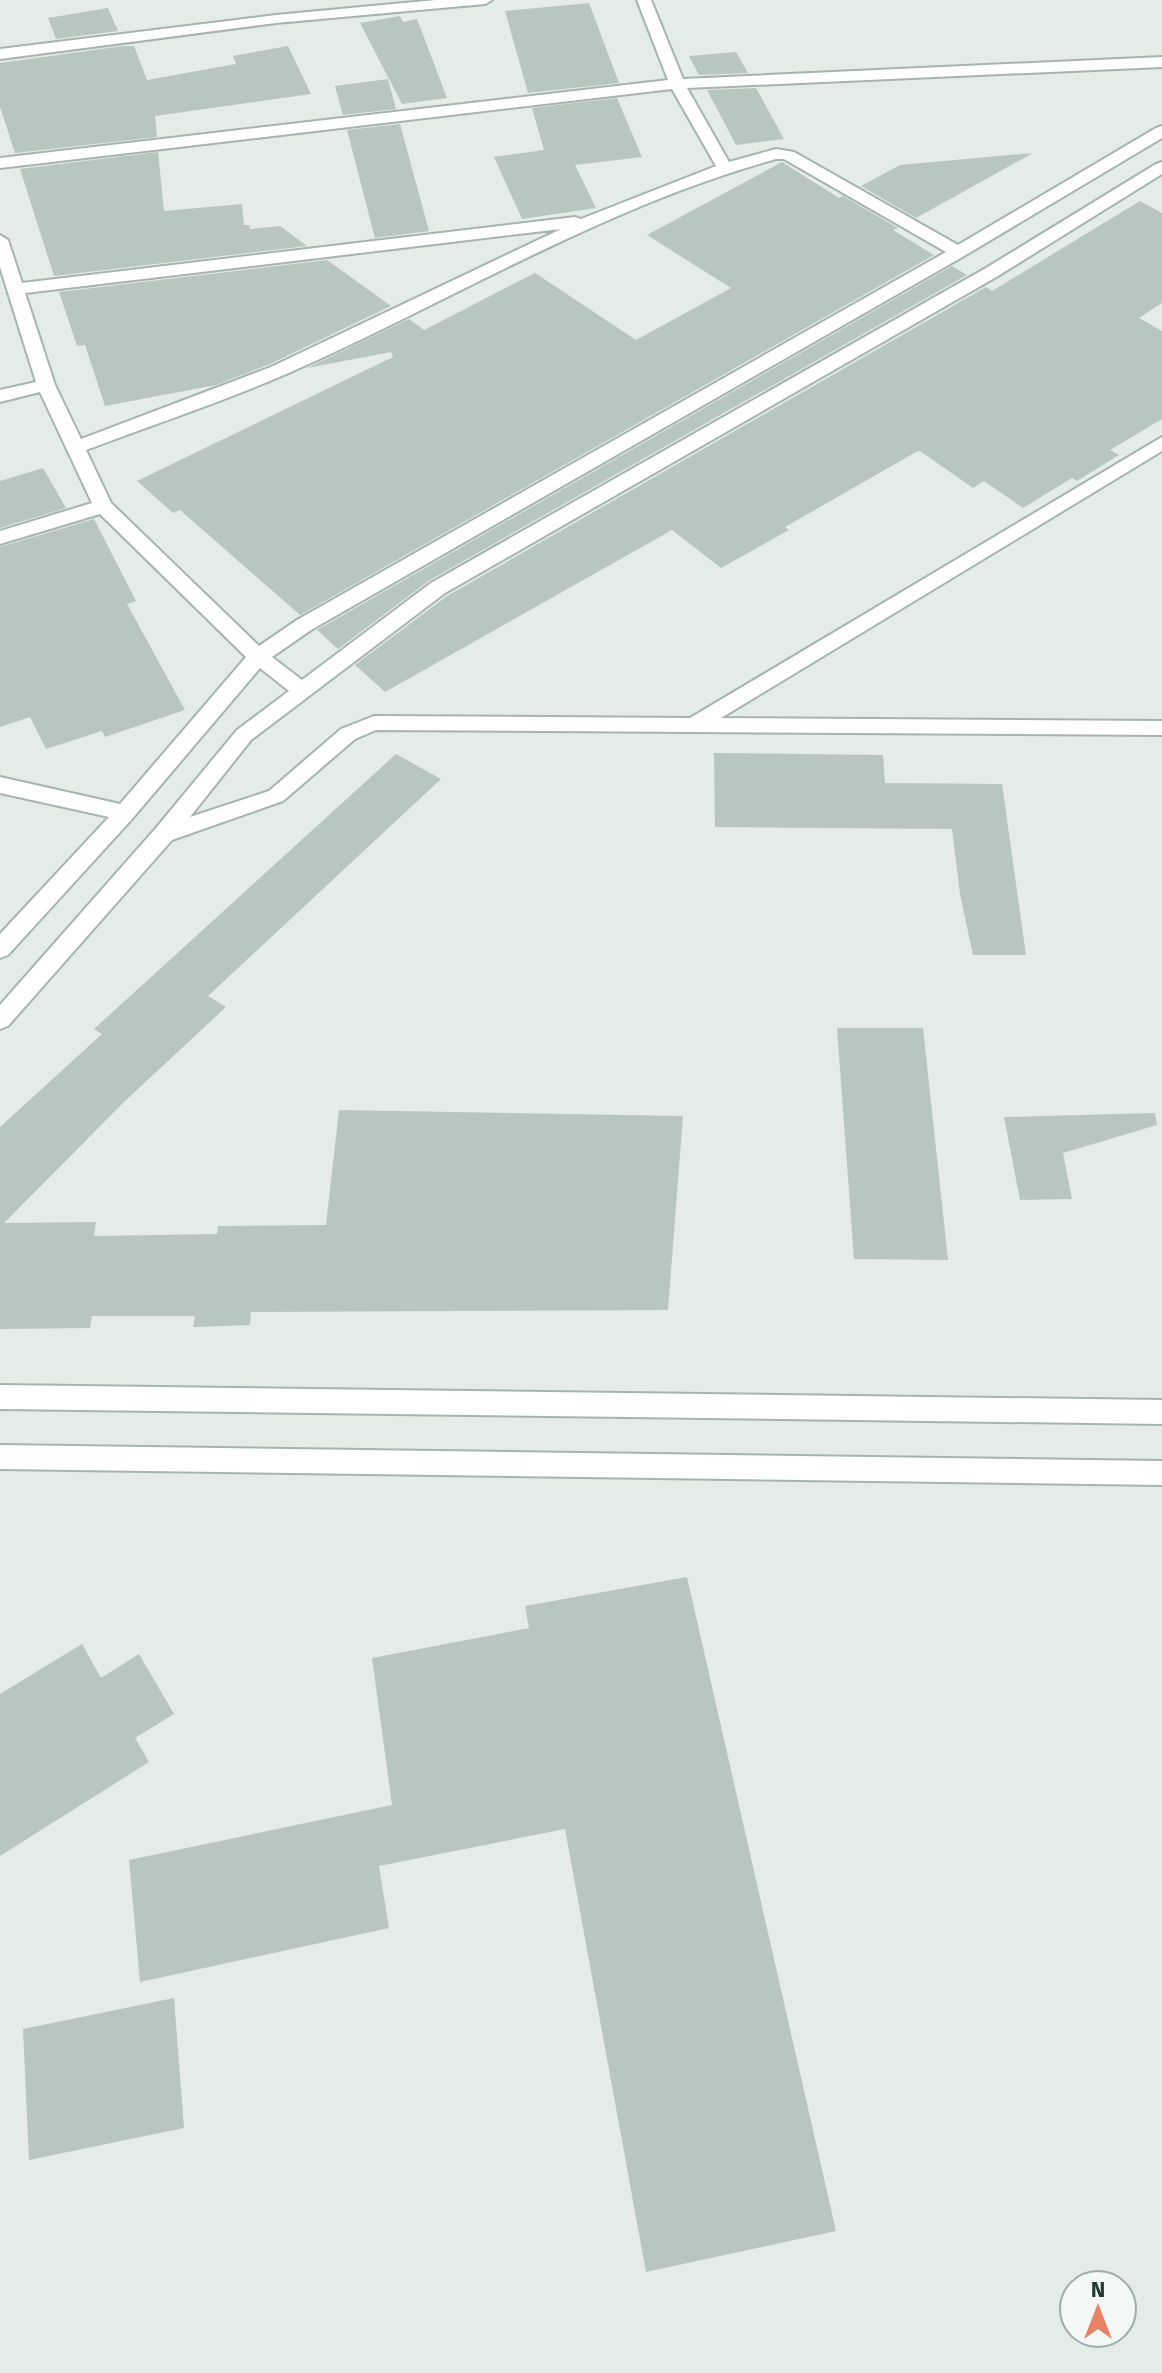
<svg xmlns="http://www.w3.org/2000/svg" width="1162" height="2373" viewBox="0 0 1162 2373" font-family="'Fira Sans',sans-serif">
  <rect width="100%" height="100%" fill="#e3ece7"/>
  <g fill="#b8c6c0">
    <polygon points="589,3 619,83 528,93 505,11"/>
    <polygon points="108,8 118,31 56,39 48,18"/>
    <polygon points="400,16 403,22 417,19 447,98 402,104 360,23"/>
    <polygon points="123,46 134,46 147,80 236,64 233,56 288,46 311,94 155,116 157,137 15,153 0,107 0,63"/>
    <polygon points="736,52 748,73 699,75 689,56"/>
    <polygon points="388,79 396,109 343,115 335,86"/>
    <polygon points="756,88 784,139 736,145 707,90"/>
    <polygon points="617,98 642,157 575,165 596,208 522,219 494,157 544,150 532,108"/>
    <polygon points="400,124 429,231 375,238 347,130"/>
    <polygon points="158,152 164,211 242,204 244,225 249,225 250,229 280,226 307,246 54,276 20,169"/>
    <polygon points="1033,153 916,218 861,186 900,165"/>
    <polygon points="782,162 839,198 843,196 898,228 893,230 934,255 300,615 180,510 173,513 137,481 393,357 391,352 307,368 409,319 424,330 535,273 636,340 731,288 647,235"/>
    <polygon points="1140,201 1162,213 1162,303 1139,318 1162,331 1162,419 1110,450 1119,455 1077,481 1072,478 1023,508 984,481 973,488 920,451 916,452 785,527 789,530 721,568 672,530 385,692 355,665 447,596 986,287 992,291"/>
    <polygon points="327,260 391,306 270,364 216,385 105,406 85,345 77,346 59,292"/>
    <polygon points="952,266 967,275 430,580 338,649 317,630"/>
    <polygon points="43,468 66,508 0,528 0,481"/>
    <polygon points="94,519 136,601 127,604 185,710 105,737 102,731 46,749 30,717 0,727 0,547"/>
    <polygon points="714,753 883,755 885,783 1002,784 1026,955 973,955 960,894 952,829 715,827"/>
    <polygon points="396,754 441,779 208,996 226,1007 125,1101 4,1223 96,1222 94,1236 217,1234 218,1226 326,1225 339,1110 683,1116 668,1310 251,1312 250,1325 193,1327 195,1316 92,1316 90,1328 0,1329 0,1127 102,1034 94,1029"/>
    <polygon points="837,1028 923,1028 948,1260 854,1259"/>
    <polygon points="1155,1113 1157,1125 1063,1153 1072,1199 1020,1200 1004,1117"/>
    <polygon points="687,1577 836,2231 646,2272 565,1829 379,1866 389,1928 140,1982 129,1860 392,1805 372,1658 529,1628 525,1606"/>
    <polygon points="82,1644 101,1678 139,1654 174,1714 135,1738 149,1762 0,1856 0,1694"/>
    <polygon points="174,1998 184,2128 29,2160 23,2029"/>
  </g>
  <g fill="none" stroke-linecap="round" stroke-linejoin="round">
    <defs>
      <g id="minor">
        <polygon points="436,0 492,0 485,4 276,23 0,59 0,49 276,15"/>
        <path d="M 637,0 L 651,0 L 683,79 L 1162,57 L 1162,67 L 687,88 L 729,162 L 776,149 L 794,152 L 958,245 L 1156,128 L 1162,126 L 1162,138 L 964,256 L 311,630 L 272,657 L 302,680 L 431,583 L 986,268 L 1156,164 L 1162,162 L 1162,174 L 998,276 L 445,593 L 251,740 L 190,817 L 269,791 L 341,729 L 374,716 L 690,718 L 1162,437 L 1162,451 L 721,718 L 1162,721 L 1162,735 L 376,730 L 355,739 L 283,801 L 172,840 L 8,1026 L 0,1029 L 0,1005 L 156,828 L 237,730 L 289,691 L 260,668 L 132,819 L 8,955 L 0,958 L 0,934 L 109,817 L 0,793 L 0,777 L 120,804 L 246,657 L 100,514 L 0,544 L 0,531 L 92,503 L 40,392 L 0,402 L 0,390 L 36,382 L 0,267 L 0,235 L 8,240 L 22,283 L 575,217 L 581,219 L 716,166 L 672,89 L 0,168 L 0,158 L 668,80 ZM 776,159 L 784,159 L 946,252 L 297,620 L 259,646 L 111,503 L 86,450 C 152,425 219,403 284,375 C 448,303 602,207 776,159 ZM 561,229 L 271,367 L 81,439 L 55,385 L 25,293 Z"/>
      </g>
      <g id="secondary">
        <polygon points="0,1385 1162,1400 1162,1424 0,1409"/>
        <polygon points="0,1445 1162,1461 1162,1485 0,1469"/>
      </g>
    </defs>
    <use href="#minor" stroke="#a6b3ae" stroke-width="4"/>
    <use href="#secondary" stroke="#a2b6af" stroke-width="4"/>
    <use href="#minor" fill="#fff" fill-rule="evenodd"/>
    <use href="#secondary" fill="#fff" fill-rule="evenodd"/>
  </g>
  <g transform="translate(1098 2309)"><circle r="38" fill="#f3f8f6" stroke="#a0aca9" stroke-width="2"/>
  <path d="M0-6L14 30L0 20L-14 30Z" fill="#e78366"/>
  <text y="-12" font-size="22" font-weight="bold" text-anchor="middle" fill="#243b35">N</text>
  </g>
</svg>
